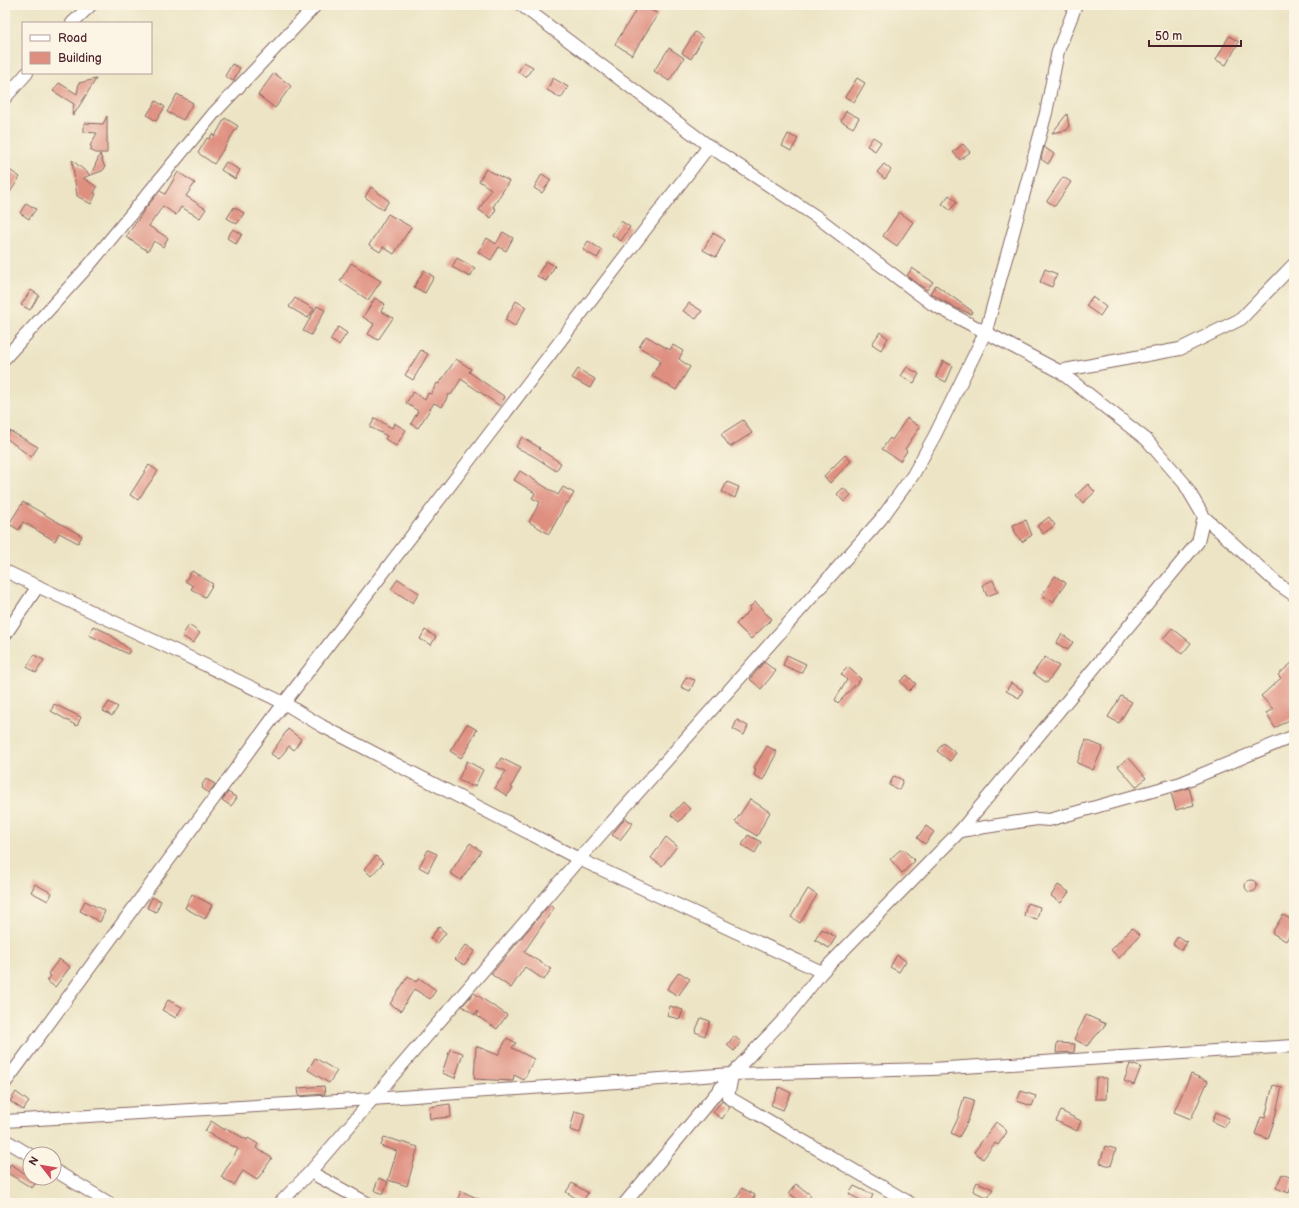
<svg xmlns="http://www.w3.org/2000/svg" width="1299" height="1208" viewBox="0 0 1299 1208" font-family="'Balsamiq Sans',sans-serif">
  <rect width="100%" height="100%" fill="#fcf5e5"/>
  <filter id="ink" filterUnits="userSpaceOnUse"><feTurbulence type="fractalNoise" baseFrequency=".025" numOctaves="2"/><feDisplacementMap in="SourceGraphic" scale="8" xChannelSelector="R" yChannelSelector="G"/><feConvolveMatrix kernelMatrix="1 2 1 2 8 2 1 2 1" color-interpolation-filters="sRGB"/></filter>
  <filter id="wash" filterUnits="userSpaceOnUse"><feTurbulence type="fractalNoise" baseFrequency=".012" numOctaves="4" result="noise"/><feDisplacementMap in="SourceGraphic" scale="16" xChannelSelector="R" yChannelSelector="G"/><feGaussianBlur stdDeviation="0.9" result="paint"/><feColorMatrix in="noise" values="0 0 0 0 0 0 0 0 0 0 0 0 0 0 0 0 0 1.4 0 .05"/><feComposite in="paint" operator="in"/></filter>
  <g filter="url(#wash)">
    <rect width="100%" height="100%" fill="#ece4c4"/>
    <g id="blocks">
      <g fill="#df8f80">
        <polygon points="639,5 642,5 658,14 632,55 615,44"/>
        <polygon points="695,32 703,38 691,59 682,53"/>
        <polygon points="1229,36 1239,42 1226,65 1216,60"/>
        <polygon points="669,48 684,58 669,81 654,71"/>
        <polygon points="524,62 533,67 526,77 518,72"/>
        <polygon points="232,64 240,68 233,81 225,76"/>
        <polygon points="274,73 291,86 275,108 258,95"/>
        <polygon points="553,78 568,87 561,98 547,90"/>
        <polygon points="857,78 865,83 854,102 845,97"/>
        <polygon points="96,79 73,116 72,115 74,104 53,91 59,83 77,94 79,83"/>
        <polygon points="177,94 193,103 183,120 167,112"/>
        <polygon points="156,101 165,107 156,121 147,115"/>
        <polygon points="846,111 859,118 853,128 841,121"/>
        <polygon points="1067,114 1069,127 1067,130 1052,133"/>
        <polygon points="107,116 107,153 96,153 90,150 92,147 90,146 97,133 84,132 84,123 103,124"/>
        <polygon points="225,118 238,126 214,164 198,153 207,138 209,139 212,134 215,136"/>
        <polygon points="788,134 798,139 791,151 782,146"/>
        <polygon points="873,137 881,142 875,151 867,146"/>
        <polygon points="963,144 970,152 960,160 953,152"/>
        <polygon points="1044,147 1054,154 1048,164 1041,159"/>
        <polygon points="100,154 105,168 102,171 91,175"/>
        <polygon points="72,160 90,175 83,178 97,187 94,193 96,194 91,204 77,196"/>
        <polygon points="226,162 240,170 235,179 221,170"/>
        <polygon points="884,164 891,170 885,179 877,172"/>
        <polygon points="5,167 20,177 5,200"/>
        <polygon points="486,169 509,181 493,207 496,209 491,218 479,210 491,189 479,181"/>
        <polygon points="178,172 195,183 186,196 206,209 200,218 181,207 176,215 163,206 149,226 168,238 163,247 154,241 148,251 126,237 147,206 160,191 165,194"/>
        <polygon points="542,174 551,180 542,193 534,188"/>
        <polygon points="1063,177 1071,182 1055,206 1047,201"/>
        <polygon points="371,187 389,201 383,210 365,197"/>
        <polygon points="949,195 957,202 950,210 942,204"/>
        <polygon points="26,203 36,209 29,219 20,213"/>
        <polygon points="234,207 244,213 237,224 227,218"/>
        <polygon points="899,212 913,222 897,246 883,236"/>
        <polygon points="388,214 411,227 394,254 383,247 380,252 369,245"/>
        <polygon points="621,221 630,227 621,241 612,235"/>
        <polygon points="233,229 242,234 236,244 227,238"/>
        <polygon points="503,232 513,238 506,251 499,247 491,260 478,252 487,238 496,244"/>
        <polygon points="713,233 725,240 716,257 703,250"/>
        <polygon points="588,241 602,250 597,258 583,250"/>
        <polygon points="457,258 475,268 470,277 452,267"/>
        <polygon points="546,261 555,266 546,281 537,276"/>
        <polygon points="351,263 381,281 368,300 340,281"/>
        <polygon points="912,268 933,282 927,290 907,276"/>
        <polygon points="1045,269 1057,274 1052,287 1040,282"/>
        <polygon points="424,270 434,277 425,293 414,287"/>
        <polygon points="936,285 972,311 971,314 958,309 930,293"/>
        <polygon points="31,290 39,295 30,310 21,305"/>
        <polygon points="1092,297 1106,307 1100,316 1086,306"/>
        <polygon points="295,298 314,309 308,318 289,307"/>
        <polygon points="375,298 385,304 381,311 393,318 378,340 368,334 374,324 363,317"/>
        <polygon points="516,301 526,307 515,326 505,320"/>
        <polygon points="689,303 702,311 696,319 683,311"/>
        <polygon points="317,306 325,310 311,335 303,331"/>
        <polygon points="338,327 347,333 339,345 330,340"/>
        <polygon points="880,332 888,338 881,350 872,344"/>
        <polygon points="646,336 670,350 673,345 683,351 679,359 690,367 676,390 652,376 661,360 639,347"/>
        <polygon points="421,350 428,354 413,380 405,375"/>
        <polygon points="456,359 471,369 469,372 505,397 500,406 461,379 451,395 449,394 442,407 434,403 418,428 411,424 418,411 406,403 413,392 425,400 428,393 431,394 437,383 439,384"/>
        <polygon points="943,361 953,366 946,382 936,377"/>
        <polygon points="907,367 919,374 914,383 901,376"/>
        <polygon points="578,369 595,379 590,388 572,378"/>
        <polygon points="375,418 392,428 394,423 406,430 396,446 385,439 387,436 370,427"/>
        <polygon points="907,418 920,427 905,449 907,451 900,461 882,449 890,438 892,440"/>
        <polygon points="743,420 752,433 730,447 721,434"/>
        <polygon points="10,431 38,447 31,457 6,438"/>
        <polygon points="522,437 540,448 539,449 561,463 556,471 535,457 516,447"/>
        <polygon points="845,455 851,461 830,483 824,476"/>
        <polygon points="149,465 158,471 138,500 130,495"/>
        <polygon points="520,471 558,495 563,487 574,493 568,503 566,503 549,534 529,522 540,502 532,498 535,493 514,480"/>
        <polygon points="727,482 739,487 735,498 722,492"/>
        <polygon points="1088,484 1095,492 1083,503 1076,495"/>
        <polygon points="843,488 851,495 844,502 837,494"/>
        <polygon points="23,502 82,536 78,543 59,533 55,541 23,522 19,530 9,524"/>
        <polygon points="1049,517 1055,525 1043,534 1037,526"/>
        <polygon points="1026,520 1032,535 1022,542 1015,532 1013,525"/>
        <polygon points="192,571 213,584 205,597 191,589 193,586 185,581"/>
        <polygon points="1055,576 1066,583 1053,602 1042,595"/>
        <polygon points="398,579 419,593 413,603 391,589"/>
        <polygon points="993,580 998,592 987,596 982,585"/>
        <polygon points="755,602 764,610 763,611 772,619 751,639 736,624 750,610 749,608"/>
        <polygon points="189,625 200,633 193,643 182,636"/>
        <polygon points="93,626 108,633 130,650 128,654 89,635"/>
        <polygon points="1172,628 1191,643 1182,654 1163,639"/>
        <polygon points="425,630 436,637 431,645 420,639"/>
        <polygon points="1062,634 1073,642 1068,650 1056,643"/>
        <polygon points="34,655 44,660 36,673 27,667"/>
        <polygon points="787,655 806,664 801,673 783,665"/>
        <polygon points="1045,657 1059,666 1047,683 1033,673"/>
        <polygon points="1294,661 1294,717 1275,728 1266,713 1273,709 1261,696 1281,678 1278,675"/>
        <polygon points="764,662 776,671 761,689 750,679"/>
        <polygon points="848,667 861,679 838,703 835,700 847,680 841,674"/>
        <polygon points="907,675 916,684 909,691 900,681"/>
        <polygon points="686,677 695,680 690,691 681,687"/>
        <polygon points="1011,683 1023,690 1019,698 1006,691"/>
        <polygon points="1121,696 1132,702 1119,723 1108,717"/>
        <polygon points="109,702 118,707 112,716 103,711"/>
        <polygon points="54,704 81,717 77,726 51,711"/>
        <polygon points="737,720 748,726 744,735 733,729"/>
        <polygon points="467,724 477,730 469,744 470,745 461,758 450,751"/>
        <polygon points="288,729 301,739 294,750 289,746 279,759 271,754"/>
        <polygon points="1086,740 1103,747 1093,770 1077,763"/>
        <polygon points="943,743 956,753 950,761 937,751"/>
        <polygon points="767,746 777,752 763,780 754,775 756,769 754,768"/>
        <polygon points="501,758 521,768 511,787 513,788 507,796 495,788 506,771 496,767"/>
        <polygon points="1129,758 1146,778 1136,787 1118,766"/>
        <polygon points="467,761 483,770 475,786 471,786 458,780"/>
        <polygon points="894,776 903,780 899,790 889,785"/>
        <polygon points="206,779 215,784 209,793 202,788 203,786 202,785"/>
        <polygon points="1189,788 1194,805 1176,810 1171,793"/>
        <polygon points="228,792 237,798 231,806 222,800"/>
        <polygon points="750,799 770,812 757,836 735,822"/>
        <polygon points="683,802 690,809 679,822 671,815"/>
        <polygon points="625,818 633,823 620,840 612,835"/>
        <polygon points="926,826 934,832 925,844 917,838"/>
        <polygon points="748,835 761,842 755,853 742,845"/>
        <polygon points="666,837 677,846 662,866 651,858"/>
        <polygon points="470,843 481,851 461,880 450,873"/>
        <polygon points="428,850 437,854 428,872 419,867"/>
        <polygon points="900,850 904,850 915,861 902,873 890,859"/>
        <polygon points="376,856 383,863 371,876 364,869"/>
        <circle cx="1251" cy="886" r="6"/>
        <polygon points="35,884 52,893 48,901 31,892"/>
        <polygon points="1058,885 1069,892 1061,903 1051,896"/>
        <polygon points="808,889 817,895 800,923 791,917"/>
        <polygon points="192,894 212,905 205,919 185,908"/>
        <polygon points="152,897 161,901 156,912 147,908"/>
        <polygon points="85,901 105,911 100,922 80,911"/>
        <polygon points="1027,903 1040,907 1037,919 1024,916"/>
        <polygon points="549,905 554,908 524,952 551,969 544,980 525,967 511,988 491,974"/>
        <polygon points="1283,915 1294,921 1294,926 1286,941 1272,933"/>
        <polygon points="439,927 446,933 437,944 430,938"/>
        <polygon points="1132,928 1140,935 1119,958 1111,950"/>
        <polygon points="822,929 836,937 829,948 815,940"/>
        <polygon points="1178,936 1187,942 1182,950 1173,944"/>
        <polygon points="466,945 475,951 464,965 455,959"/>
        <polygon points="897,955 906,961 899,972 890,967"/>
        <polygon points="59,959 70,967 55,987 47,981 51,976 48,974"/>
        <polygon points="679,972 690,979 678,996 667,989"/>
        <polygon points="408,976 416,982 419,978 436,990 430,999 414,989 401,1011 390,1004"/>
        <polygon points="474,993 507,1015 497,1029 477,1016 478,1012 476,1012 475,1015 462,1006"/>
        <polygon points="168,1000 182,1007 176,1018 162,1010"/>
        <polygon points="670,1006 683,1010 680,1019 667,1016"/>
        <polygon points="1086,1015 1106,1024 1087,1046 1074,1039"/>
        <polygon points="701,1018 710,1021 705,1036 695,1032"/>
        <polygon points="734,1036 741,1042 734,1051 727,1045"/>
        <polygon points="507,1038 516,1043 512,1048 534,1059 524,1080 514,1075 513,1081 474,1079 476,1046 498,1055"/>
        <polygon points="1057,1043 1075,1044 1074,1052 1056,1053"/>
        <polygon points="450,1049 463,1053 455,1078 442,1073"/>
        <polygon points="315,1058 337,1071 329,1083 308,1070"/>
        <polygon points="1130,1064 1141,1067 1134,1085 1124,1081"/>
        <polygon points="1191,1074 1208,1081 1191,1119 1174,1112"/>
        <polygon points="1096,1078 1107,1078 1106,1099 1095,1099"/>
        <polygon points="1273,1085 1282,1087 1274,1121 1268,1139 1255,1134 1261,1117 1265,1118"/>
        <polygon points="324,1086 325,1094 299,1096 298,1088"/>
        <polygon points="779,1087 791,1093 783,1110 771,1105"/>
        <polygon points="1021,1091 1036,1096 1032,1106 1017,1101"/>
        <polygon points="16,1092 29,1102 23,1110 10,1101"/>
        <polygon points="964,1097 974,1100 968,1121 959,1137 951,1133 958,1118"/>
        <polygon points="722,1101 730,1107 722,1119 713,1112"/>
        <polygon points="450,1104 451,1117 430,1119 429,1107"/>
        <polygon points="575,1111 585,1114 580,1133 570,1130"/>
        <polygon points="1061,1111 1081,1121 1077,1131 1056,1121"/>
        <polygon points="1216,1112 1229,1118 1225,1127 1212,1121"/>
        <polygon points="211,1121 225,1130 226,1128 247,1140 248,1138 258,1144 256,1148 272,1158 257,1180 243,1171 234,1185 221,1177 238,1149 205,1131"/>
        <polygon points="996,1122 1006,1130 1006,1131 1007,1132 998,1145 995,1143 983,1159 974,1152"/>
        <polygon points="384,1137 418,1147 407,1186 388,1180 397,1151 381,1146"/>
        <polygon points="1105,1146 1116,1149 1111,1166 1100,1163"/>
        <polygon points="11,1164 30,1177 30,1178 37,1181 32,1188 6,1172"/>
        <polygon points="1282,1174 1294,1179 1289,1193 1276,1188"/>
        <polygon points="379,1178 388,1182 383,1194 374,1190"/>
        <polygon points="977,1182 993,1189 988,1198 973,1191"/>
        <polygon points="572,1183 588,1193 582,1202 566,1192"/>
        <polygon points="796,1184 811,1195 806,1203 802,1203 789,1193"/>
        <polygon points="854,1186 873,1195 869,1203 866,1203 849,1194"/>
        <polygon points="742,1188 755,1195 751,1203 734,1203"/>
        <polygon points="461,1191 488,1203 456,1203"/>
      </g>
    </g>
  </g>
  <g filter="url(#ink)">
    <use href="#blocks" fill-opacity="0" stroke="#836461" stroke-width="1"/>
    <g fill="none" stroke-linecap="round" stroke-linejoin="round">
      <defs>
        <g id="minor">
          <polyline points="521,5 709,146 817,217 932,304 1059,371 1147,440 1184,483 1204,517 1278,584 1294,595"/>
          <polyline points="72,23 91,5"/>
          <polyline points="5,98 27,73"/>
          <polyline points="5,358 91,263 214,113 316,5"/>
          <polyline points="1059,371 1180,349 1241,319 1294,264"/>
          <polyline points="5,571 176,651 284,703 322,726 579,859 822,972"/>
          <polyline points="5,635 38,586"/>
          <polyline points="960,831 1037,819 1049,820 1181,783 1294,736"/>
          <polyline points="732,1076 728,1097 910,1203"/>
          <polyline points="5,1083 284,703 709,146"/>
          <polyline points="5,1121 372,1099 732,1074 932,1069 1294,1046"/>
          <polyline points="5,1140 30,1155"/>
          <polyline points="54,1170 109,1203"/>
          <polyline points="310,1172 367,1203"/>
          <polyline points="280,1203 310,1172 579,859 881,519 913,475 935,435 986,331 1046,113 1058,51 1076,5"/>
          <polyline points="625,1203 732,1074 788,1015 822,972 960,831 1198,542 1204,517"/>
        </g>
      </defs>
      <use href="#minor" stroke="#836461" stroke-width="14"/>
      <use href="#minor" stroke="#fff" stroke-width="12"/>
    </g>
  </g>
  <rect width="1299" height="1208" fill="none" stroke="#fcf5e5" stroke-width="20"/>
  <rect x="22" y="22" width="130" height="52" fill="#fcf5e5" stroke="#b59f9b"/>
  <rect x="30" y="35" width="20" height="6" fill="#ffffff" stroke="#b59f9b"/>
  <text x="58" y="42" font-size="12" fill="#4a1f2b">Road</text>
  <rect x="30" y="52" width="20" height="12" fill="#df8f80" stroke="#b59f9b"/>
  <text x="58" y="62" font-size="12" fill="#4a1f2b">Building</text>
  <g transform="translate(42 1166) rotate(301)"><circle r="19" fill="#fcf5e5" stroke="#b59f9b"/>
  <path d="M0-3L7 15L0 10L-7 15Z" fill="#d1495b"/>
  <text y="-6" font-size="11" font-weight="bold" text-anchor="middle" fill="#4a1f2b">N</text>
  </g>
  <path d="M1149 40v6h92v-6" fill="none" stroke="#4a1f2b" stroke-width="2"/>
  <text x="1155" y="40" font-size="12" fill="#4a1f2b" stroke="#fcf5e5" stroke-width="3" paint-order="stroke">50 m</text>
</svg>
